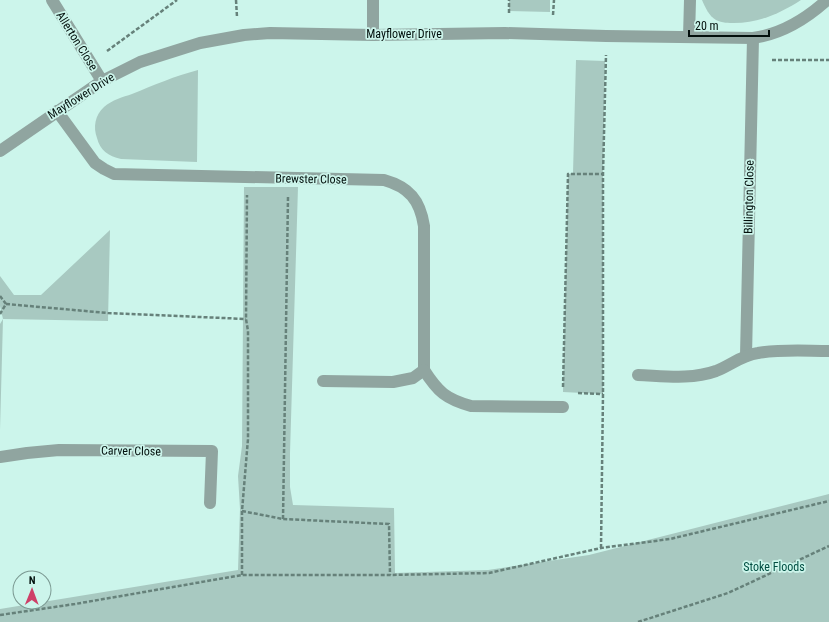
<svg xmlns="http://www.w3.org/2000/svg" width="829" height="622" viewBox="0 0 829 622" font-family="'Roboto Condensed',sans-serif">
  <rect width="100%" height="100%" fill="#ccf5eb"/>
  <g fill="#a8c9c1">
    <polygon points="509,0 550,0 550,12 509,11"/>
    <path d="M 702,0 L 801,0 C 781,13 759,23 734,23 C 729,23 722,23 716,20 C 709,16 705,7 702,0 Z"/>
    <polygon points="576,60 605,61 603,174 603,394 563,392 568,174 573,173"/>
    <path d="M 198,70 L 197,162 L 121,159 C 108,156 100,150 97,138 C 93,127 95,115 104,107 C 112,100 123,97 132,94 C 154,85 175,76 198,70 Z"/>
    <polygon points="244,187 298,187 290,453 290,487 293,505 394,508 395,573 488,570 589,555 829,494 829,622 0,622 0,609 238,570 240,509 238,476 242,446"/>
    <polygon points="110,230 108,321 3,319 0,430 0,324 3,319 0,306 0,276 14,295 41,295"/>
  </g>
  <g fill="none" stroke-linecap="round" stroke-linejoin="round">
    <g stroke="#66817a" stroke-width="2.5" stroke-dasharray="4 2" stroke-linecap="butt">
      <polyline points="236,0 237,17"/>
      <polyline points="509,13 509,0"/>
      <polyline points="553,15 554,0"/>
      <polyline points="107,51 177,0"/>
      <polyline points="772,60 829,60"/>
      <polyline points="0,296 6,304 0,314"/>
      <polyline points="6,304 108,313 246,319"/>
      <polyline points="563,387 568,174 603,174"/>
      <polyline points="578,393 603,394"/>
      <polyline points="242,511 283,519 389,524 390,575"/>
      <polyline points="283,519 288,197"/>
      <polyline points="601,548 603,394 603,174 606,55"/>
      <polyline points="242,575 242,511 248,439 248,331 246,319 247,195"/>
      <polyline points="0,615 75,604 242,575 390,575 489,573 601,548 670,539 829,501"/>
      <polyline points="638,622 728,593 829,546"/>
    </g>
    <g stroke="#90a5a0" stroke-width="12">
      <polyline points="52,0 102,81"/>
      <polyline points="373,35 373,0"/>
      <polyline points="689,37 690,0"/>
      <path d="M 57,111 L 95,163 L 104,169 L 114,174 L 384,180 C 409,187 420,200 424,226 L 424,370"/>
      <path d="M 0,151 L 102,81 L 140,62 L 200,43 L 244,35 L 270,33 L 373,35 L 505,33 L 606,36 L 753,38 C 782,34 806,19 827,0"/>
      <polyline points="746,356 753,38"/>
      <path d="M 638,375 C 664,376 691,380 716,371 C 731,365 742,355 758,353 C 781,349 806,351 829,351"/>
      <path d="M 323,381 L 393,382 L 413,378 L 424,370 C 438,392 446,399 471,406 L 563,407"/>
      <polyline points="0,457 27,453 59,450 212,451 210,503"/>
    </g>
  </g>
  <g text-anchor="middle" stroke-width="3.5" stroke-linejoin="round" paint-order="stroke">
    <g font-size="12" fill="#020f0c" stroke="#ccf5eb">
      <text x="404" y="38">Mayflower Drive</text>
      <text transform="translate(77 41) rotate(58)" y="4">Allerton Close</text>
      <text transform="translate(81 96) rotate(-32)" y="4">Mayflower Drive</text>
      <text transform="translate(311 179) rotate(1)" y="4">Brewster Close</text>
      <text transform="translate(749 197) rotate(-89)" y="4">Billington Close</text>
      <text transform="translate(131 451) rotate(1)" y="4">Carver Close</text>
    </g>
    <g font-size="12" fill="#004e42" stroke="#ccf5eb">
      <text x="774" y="571">Stoke Floods</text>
    </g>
  </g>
  <g transform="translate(32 590) rotate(1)"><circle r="19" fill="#ccf5eb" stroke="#7b9992"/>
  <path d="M0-3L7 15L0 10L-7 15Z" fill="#ce4068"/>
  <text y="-6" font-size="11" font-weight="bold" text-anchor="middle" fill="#020f0c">N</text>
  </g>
  <path d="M689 30v6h80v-6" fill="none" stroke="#020f0c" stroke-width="2"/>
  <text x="695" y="30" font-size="12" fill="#020f0c" stroke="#ccf5eb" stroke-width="3" paint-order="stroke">20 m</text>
</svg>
